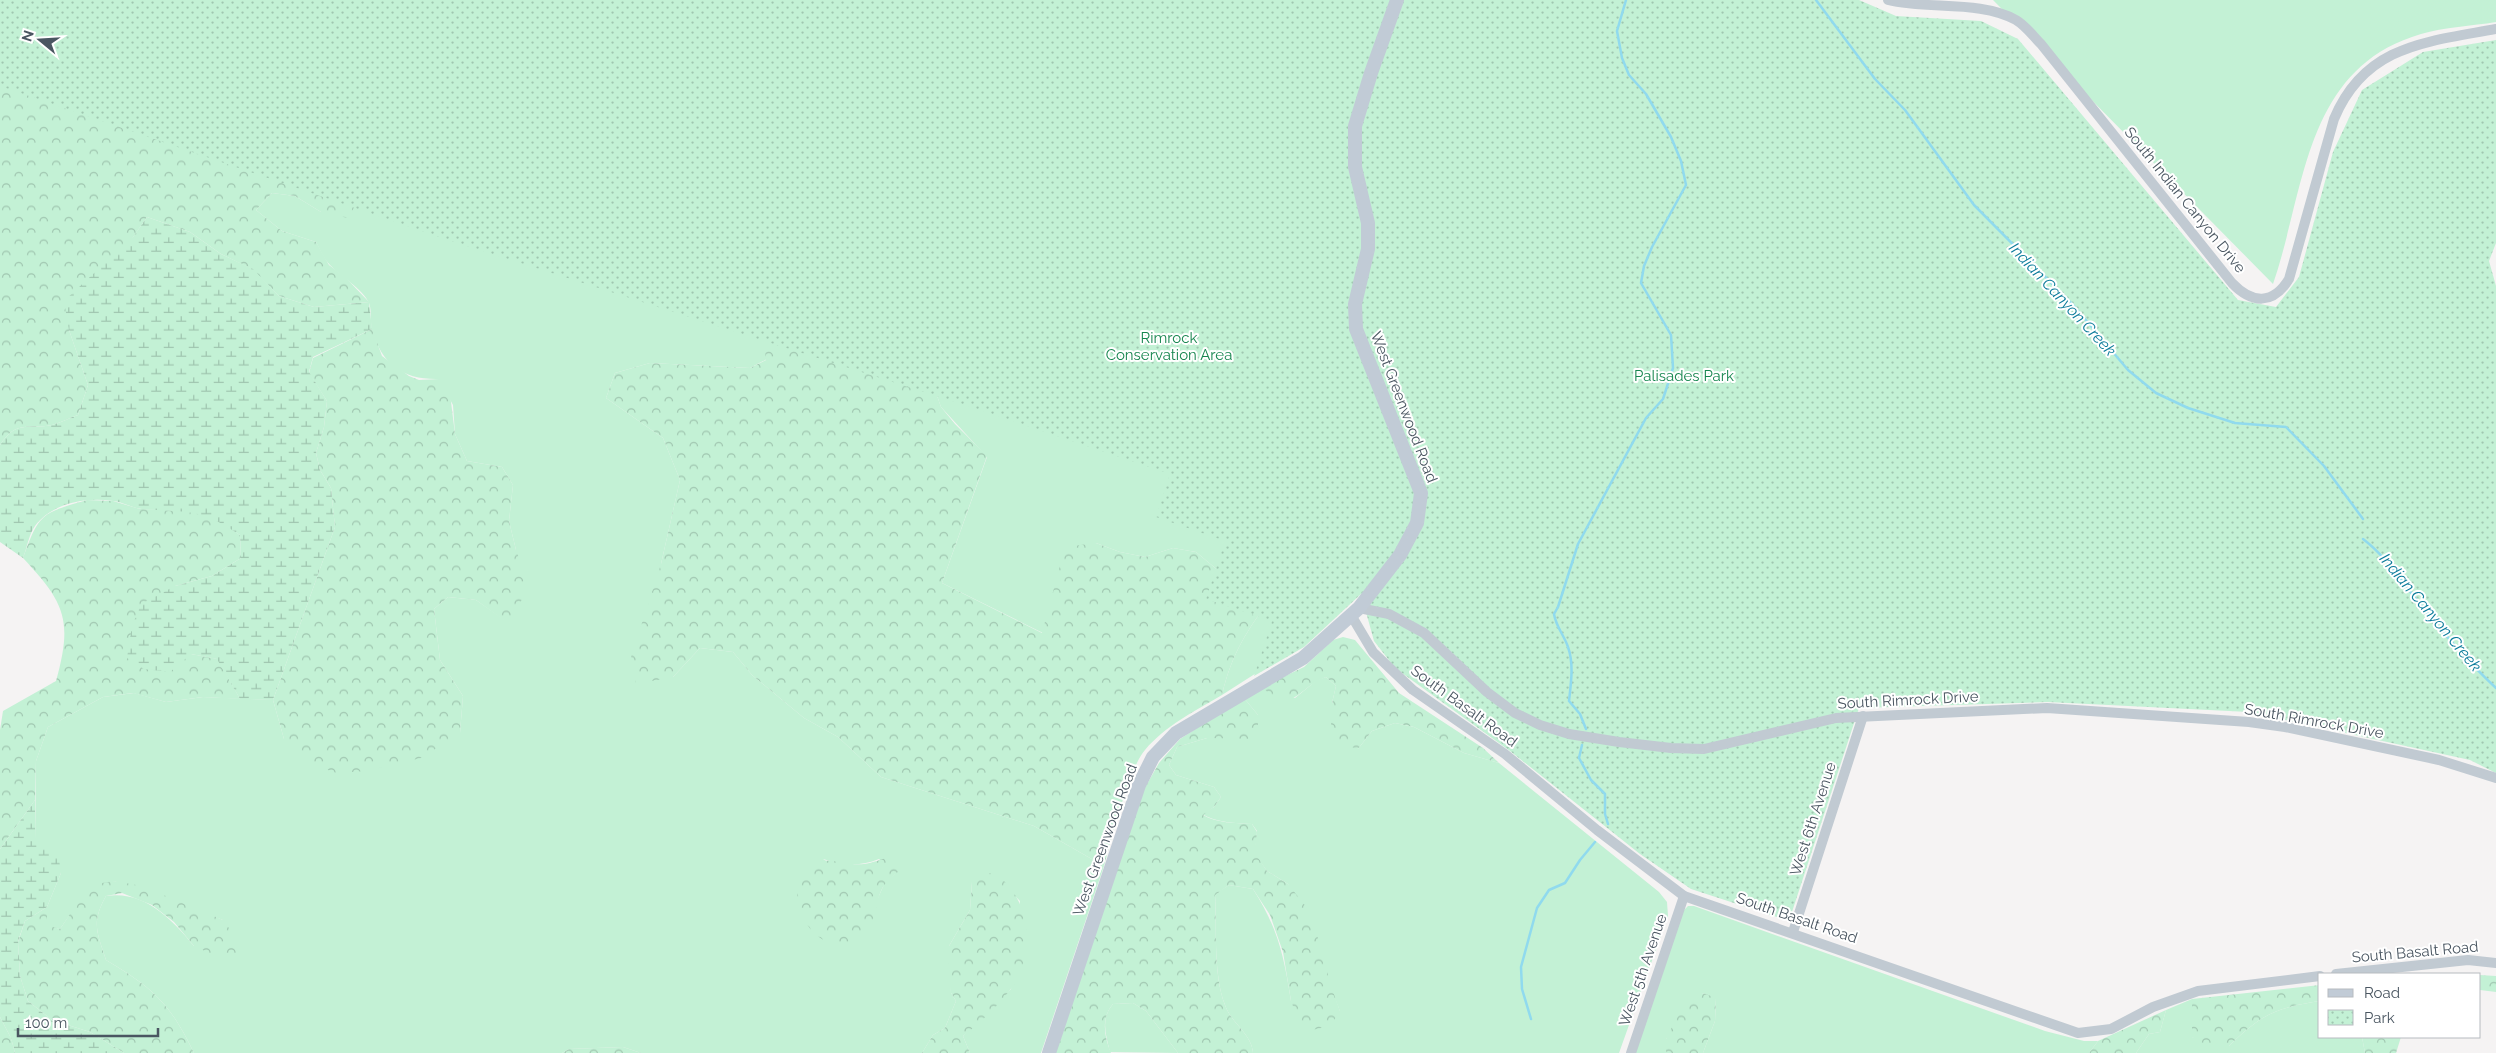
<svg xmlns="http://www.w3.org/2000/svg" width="2496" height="1053" viewBox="0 0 2496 1053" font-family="Raleway,sans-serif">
  <defs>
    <pattern id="forest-crowns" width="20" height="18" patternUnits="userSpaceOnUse" patternTransform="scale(1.25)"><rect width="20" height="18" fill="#c3f1d5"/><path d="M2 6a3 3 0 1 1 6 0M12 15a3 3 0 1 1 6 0" fill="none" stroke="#a0c6b0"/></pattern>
    <pattern id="wetland-marsh" width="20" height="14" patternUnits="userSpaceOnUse" patternTransform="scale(1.25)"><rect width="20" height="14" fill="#c3f1d5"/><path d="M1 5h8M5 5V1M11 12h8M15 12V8" fill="none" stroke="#a0c6b0"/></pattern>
    <pattern id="park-dots" width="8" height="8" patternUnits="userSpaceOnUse" patternTransform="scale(1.25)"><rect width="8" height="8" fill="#c3f1d5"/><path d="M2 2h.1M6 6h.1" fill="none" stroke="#a0c6b0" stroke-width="1.8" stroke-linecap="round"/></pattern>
  </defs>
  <rect width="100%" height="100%" fill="#f5f3f3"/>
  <g fill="#c3f1d5" fill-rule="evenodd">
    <path d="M 1089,0 L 1300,645 L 1222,695 C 1232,651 1250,626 1276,591 L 1232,582 L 1196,552 L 1173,548 L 1145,557 L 1120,552 L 1096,543 L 1043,633 L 942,583 L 987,457 L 941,407 L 928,370 L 760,304 L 767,359 L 750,368 L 650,363 L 615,373 L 606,398 L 663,438 L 680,480 L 661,564 L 673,677 L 700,648 L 733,652 L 752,675 L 804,718 L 838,737 L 881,777 L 1034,826 L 1104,866 L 1041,1053 L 970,1053 L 963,1036 L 1011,989 L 1020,901 L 1010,891 L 972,882 L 970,910 L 949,946 L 951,993 L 956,1001 L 945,1028 L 933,1035 L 922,1053 L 641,1053 L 623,1047 L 569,1049 L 562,1053 L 194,1053 C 170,1003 153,988 106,960 C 97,932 91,923 106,896 C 144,890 172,919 194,946 L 223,920 L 114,881 L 69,916 L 60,929 L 47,926 L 47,907 L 61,873 L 35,840 L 36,761 L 48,727 L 103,697 L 134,693 L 166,702 L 203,697 L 273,700 L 284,739 L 460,733 L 463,696 L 440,660 L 434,609 L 448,597 L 476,600 L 509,623 L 516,550 L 509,521 L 513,485 L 502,467 L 467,461 L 455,434 L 453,405 L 439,379 C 404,380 382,365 372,330 C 370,321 372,311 369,303 C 363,289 340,276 330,265 C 324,259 320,250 316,242 L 282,231 L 256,210 L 272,193 L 295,196 L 321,212 L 374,174 ZM 823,859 C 843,865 859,867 879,859 L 895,874 L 885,882 L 878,898 Z"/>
    <path d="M 1993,0 L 2496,0 L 2496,22 C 2472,26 2444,27 2421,34 C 2304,68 2306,188 2273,284 Z"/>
    <path d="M 1326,677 L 1336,686 L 1332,703 L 1358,749 L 1372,731 L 1395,723 L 1414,727 L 1464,753 L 1499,763 L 1659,892 L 1667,902 L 1668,916 L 1619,1053 L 1253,1053 C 1252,1034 1231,1023 1225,1005 C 1213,974 1217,928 1215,894 L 1229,885 L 1253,889 C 1278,928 1284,956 1291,1001 L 1340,1011 L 1288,884 L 1267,871 L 1254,853 L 1257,831 L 1252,824 C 1235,823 1217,823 1202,814 L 1214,807 L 1221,797 L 1214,787 L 1176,775 L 1169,765 L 1177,747 L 1207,738 L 1251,738 L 1258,715 L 1244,698 L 1262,687 L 1295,698 L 1317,680 Z"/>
    <polygon points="1688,906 1694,906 2045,1031 2084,1041 2098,1041 2089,1053 1703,1053 1715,1021 1716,999 1703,993 1666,1039 1666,1053 1635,1053 1683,911"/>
    <path d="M 2192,999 L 2192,1037 L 2229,1046 C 2262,1014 2275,1008 2320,1001 L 2320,1037 L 2362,1037 L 2365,1053 L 2136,1053 L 2149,1034 L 2160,1032 L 2166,1010 Z"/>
    <path d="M 1133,1003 L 1146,1011 L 1178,1053 L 1110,1052 C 1106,1035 1100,1019 1113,1004 Z"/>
  </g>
  <g fill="url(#forest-crowns)">
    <path d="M 0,0 L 374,174 L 348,218 L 321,212 L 295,196 L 272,193 L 256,210 L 282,231 L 316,242 L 329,265 L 345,277 L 369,302 L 314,307 L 279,296 L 252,269 L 221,254 L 190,232 L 147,217 L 69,330 L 88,385 L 78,415 C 69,418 60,423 52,425 C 28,430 17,419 0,445 Z"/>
    <path d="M 760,304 L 928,370 L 941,407 L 955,424 L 987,456 L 942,583 L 1042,633 L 1065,547 L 1096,543 L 1120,552 L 1145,557 L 1173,548 L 1196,552 L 1232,582 L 1276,591 C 1250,626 1232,651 1222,695 C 1195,711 1165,726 1145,750 C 1128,770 1112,839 1104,866 L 1034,826 L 881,777 L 838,737 L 804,718 L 752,675 L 733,652 L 700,648 L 673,677 L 636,684 L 631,657 L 661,564 L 680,480 L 663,438 L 606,398 L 615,373 L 650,363 L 750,368 L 766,360 Z"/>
    <polygon points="372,329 382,356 409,376 419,380 439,379 449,386 455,434 467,461 502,467 513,485 509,521 516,550 529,586 509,624 476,600 448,597 434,609 440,660 463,696 460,733 421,758 367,771 336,773 307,762 284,739 273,700 335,527 331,488 320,470 316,453 324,427 327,401 309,373 313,358"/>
    <path d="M 87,500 L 113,501 L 140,509 L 190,511 L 217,519 L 240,535 L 241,558 L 212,576 L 175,586 L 191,654 L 218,659 L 240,699 L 203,697 L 166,702 L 133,693 L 103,697 L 48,727 L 36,761 L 35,800 L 0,849 L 0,730 L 3,711 L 56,681 C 73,620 65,603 23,558 C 39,513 42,513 87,500 Z"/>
    <path d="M 1343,637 L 1355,640 L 1399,693 L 1483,748 L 1499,763 L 1464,753 L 1414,727 L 1395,723 L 1372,731 L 1358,749 C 1353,747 1346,746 1342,744 C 1324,731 1332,703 1336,686 L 1326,677 C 1298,687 1293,717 1262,687 L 1304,667 L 1333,640 Z"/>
    <path d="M 1244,698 L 1258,715 L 1258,731 L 1251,739 L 1207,738 L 1177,747 L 1169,765 L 1176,775 L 1214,787 L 1221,797 L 1214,807 L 1203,815 C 1217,823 1235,823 1252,824 L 1257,832 L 1255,853 L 1267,871 L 1288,884 L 1311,913 L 1331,986 L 1340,1011 L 1330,1026 L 1312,1030 L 1300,1024 L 1291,1001 L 1283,952 L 1270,915 L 1253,889 L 1229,885 L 1215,895 C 1217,928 1213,974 1225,1005 C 1231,1023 1252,1034 1253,1053 L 1178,1053 L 1146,1011 L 1133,1003 L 1113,1004 C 1101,1018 1104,1036 1111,1053 L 1055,1053 L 1143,791 L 1159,763 L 1180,739 Z"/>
    <path d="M 890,857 L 900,859 L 901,869 C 894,876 885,881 881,891 C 874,906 877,930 862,939 C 825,964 782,909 803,875 C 806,870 808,865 812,863 C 827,856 846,866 864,864 C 873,863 881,859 890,857 Z"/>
    <path d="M 983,871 C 989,873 997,875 1001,878 C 1032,905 1036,958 1010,990 C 997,1007 980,1023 963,1036 L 970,1053 L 922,1053 L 933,1035 L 945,1028 L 956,1001 L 951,993 L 948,975 L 949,946 L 970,910 L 972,882 Z"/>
    <path d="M 114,881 L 142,886 L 223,920 L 240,943 L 235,956 L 218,957 L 194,946 L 174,922 L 152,905 L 122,893 L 106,896 C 91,923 97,932 106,960 C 153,988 170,1003 194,1053 L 124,1053 L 90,1032 L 52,1020 L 28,1001 L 20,976 L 18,942 L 25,921 L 47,907 L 47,925 L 60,929 L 80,899 L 96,884 Z"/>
    <polygon points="2480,975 2496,976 2496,992 2480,990"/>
    <path d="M 2320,985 L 2320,1001 C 2275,1008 2262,1014 2229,1046 L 2208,1046 L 2192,1037 L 2192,999 Z"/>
    <polygon points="1703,993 1716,998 1715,1021 1703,1053 1666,1053 1666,1039 1683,1005"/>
    <polygon points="2166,1010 2160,1032 2149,1034 2136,1053 2089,1053 2098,1041"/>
    <polygon points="0,1017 11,1038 15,1053 0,1053"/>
    <polygon points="2362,1037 2401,1037 2396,1053 2365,1053"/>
    <polygon points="623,1047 641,1053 562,1053 569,1049"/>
  </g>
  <g fill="url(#wetland-marsh)">
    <path d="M 147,217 L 190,232 L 221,254 L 253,269 L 279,296 L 314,307 L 369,302 L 372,329 L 313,357 L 309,372 L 327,401 L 324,427 L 316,453 L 320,470 L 331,488 L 335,527 L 273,700 L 240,699 L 217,659 L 191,654 L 170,672 L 144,669 L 127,658 L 132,626 L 141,604 L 175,586 L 212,576 L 241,558 L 240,535 C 199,507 188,513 142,509 C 132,508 123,502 113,501 C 86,497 52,503 35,526 C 29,534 27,548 23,558 L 0,542 L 0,445 C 17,419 28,430 52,425 C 60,423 69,418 78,415 L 88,385 L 69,330 L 64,301 L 133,237 Z"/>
    <polygon points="35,800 35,839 58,853 61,873 47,907 25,921 18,941 20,976 28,1001 52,1020 90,1032 124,1053 15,1053 11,1038 0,1017 0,849"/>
  </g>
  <polygon fill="url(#park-dots)" points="0,0 1859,0 1896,16 1981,21 2018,39 2238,300 2276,307 2299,277 2333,152 2362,90 2423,52 2496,40 2496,243 2489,261 2496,286 2496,773 2470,760 2249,712 2048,702 1859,708 1789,921 1691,889 1640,854 1510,751 1395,668 1374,641 1361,594 1304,647 1254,676 1272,621 1206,599 1225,541 1156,517 1170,474 971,407 445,239 0,86"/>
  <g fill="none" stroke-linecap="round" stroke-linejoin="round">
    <g stroke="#90daee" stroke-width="2.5">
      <polyline points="1816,0 1875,79 1905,110 1974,205 2074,306 2128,370 2156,393 2188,408 2235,423 2286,427 2324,466 2363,519"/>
      <path d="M 2363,539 C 2387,557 2402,583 2421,605 C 2444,634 2469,663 2496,688"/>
      <path d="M 1586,729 L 1580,714 L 1569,701 C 1571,683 1574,664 1568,647 C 1564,635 1556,627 1554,614 L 1558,607 L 1578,544 L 1646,418 L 1663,399 L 1673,368 L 1671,335 L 1641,283 L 1644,266 L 1652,247 L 1686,185 L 1681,161 L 1671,137 L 1646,94 L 1629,75 L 1622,58 L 1617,31 L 1626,0"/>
      <polyline points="1582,745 1579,758 1591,780 1605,794 1605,814 1608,824"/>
      <polyline points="1531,1019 1522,989 1521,967 1537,908 1549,890 1565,883 1580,860 1595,842"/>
    </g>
    <g stroke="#c1cad2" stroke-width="10">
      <path d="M 1888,0 C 1928,10 1980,0 2016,20 C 2026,26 2033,36 2041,44 L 2232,283 C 2252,304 2273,305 2289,279 L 2334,119 C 2365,45 2426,42 2496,29"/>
      <polyline points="1359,608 1389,614 1424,633 1487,692 1515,713 1540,725 1569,734 1619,742 1671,748 1704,749 1836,718 2047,708 2249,722 2285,727 2439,760 2496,778"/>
      <polyline points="1351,615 1373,652 1413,690 1505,754 1597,830 1684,896 2078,1033 2111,1029 2153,1007 2198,991 2320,976"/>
      <polyline points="1793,932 1863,716"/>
      <polyline points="2336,974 2468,960 2496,963"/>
      <polyline points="1631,1053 1684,896"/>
    </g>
    <polyline stroke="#c1cbd6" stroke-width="14" points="1049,1053 1139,785 1153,757 1176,733 1303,658 1359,608 1400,555 1417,523 1421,493 1356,329 1355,304 1368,249 1368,223 1355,167 1355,126 1371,73 1397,0"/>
  </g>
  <g text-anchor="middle" stroke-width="4" stroke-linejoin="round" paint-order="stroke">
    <g font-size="15" fill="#4a5661" stroke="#fff">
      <text transform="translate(2185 200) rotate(51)" y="5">South Indian Canyon Drive</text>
      <text transform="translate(1404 407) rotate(69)" y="5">West Greenwood Road</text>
      <text transform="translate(1908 700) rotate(-3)" y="5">South Rimrock Drive</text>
      <text transform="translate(1464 706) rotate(36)" y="5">South Basalt Road</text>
      <text transform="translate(2314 721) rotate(10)" y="5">South Rimrock Drive</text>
      <text transform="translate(1813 819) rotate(-72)" y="5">West 6th Avenue</text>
      <text transform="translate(1105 840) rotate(-70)" y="5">West Greenwood Road</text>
      <text transform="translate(1797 918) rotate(19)" y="5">South Basalt Road</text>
      <text transform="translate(2415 952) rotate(-5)" y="5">South Basalt Road</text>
      <text transform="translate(1643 970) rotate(-71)" y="5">West 5th Avenue</text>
    </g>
    <g font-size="15" fill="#17864f" stroke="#fff">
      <text x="1169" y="343">Rimrock<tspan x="1169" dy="17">Conservation Area</tspan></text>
      <text x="1684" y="381">Palisades Park</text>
    </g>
    <g font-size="16" font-style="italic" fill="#0c7c9b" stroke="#fff">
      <text transform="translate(2063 299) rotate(47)" y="6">Indian Canyon Creek</text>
      <text transform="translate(2431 612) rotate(50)" y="6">Indian Canyon Creek</text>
    </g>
  </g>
  <rect x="2318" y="973" width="162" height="65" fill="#ffffff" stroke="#b7bbc0"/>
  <rect x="2328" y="989" width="25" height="8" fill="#c1cbd6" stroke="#b7bbc0"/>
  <text x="2364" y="998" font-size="15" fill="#4a5661">Road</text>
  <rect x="2328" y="1010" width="25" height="15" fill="url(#park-dots)" stroke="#b7bbc0"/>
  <text x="2364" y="1023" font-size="15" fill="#4a5661">Park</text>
  <g transform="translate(40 40) rotate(288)" stroke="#ffffff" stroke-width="4" paint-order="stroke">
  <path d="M0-4L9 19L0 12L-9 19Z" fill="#4a5661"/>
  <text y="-8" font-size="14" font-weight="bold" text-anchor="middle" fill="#4a5661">N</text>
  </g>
  <path d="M18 1028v8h140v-8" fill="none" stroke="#4a5661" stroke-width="2.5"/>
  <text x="25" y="1028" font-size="15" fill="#4a5661" stroke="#ffffff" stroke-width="4" paint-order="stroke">100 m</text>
</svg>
